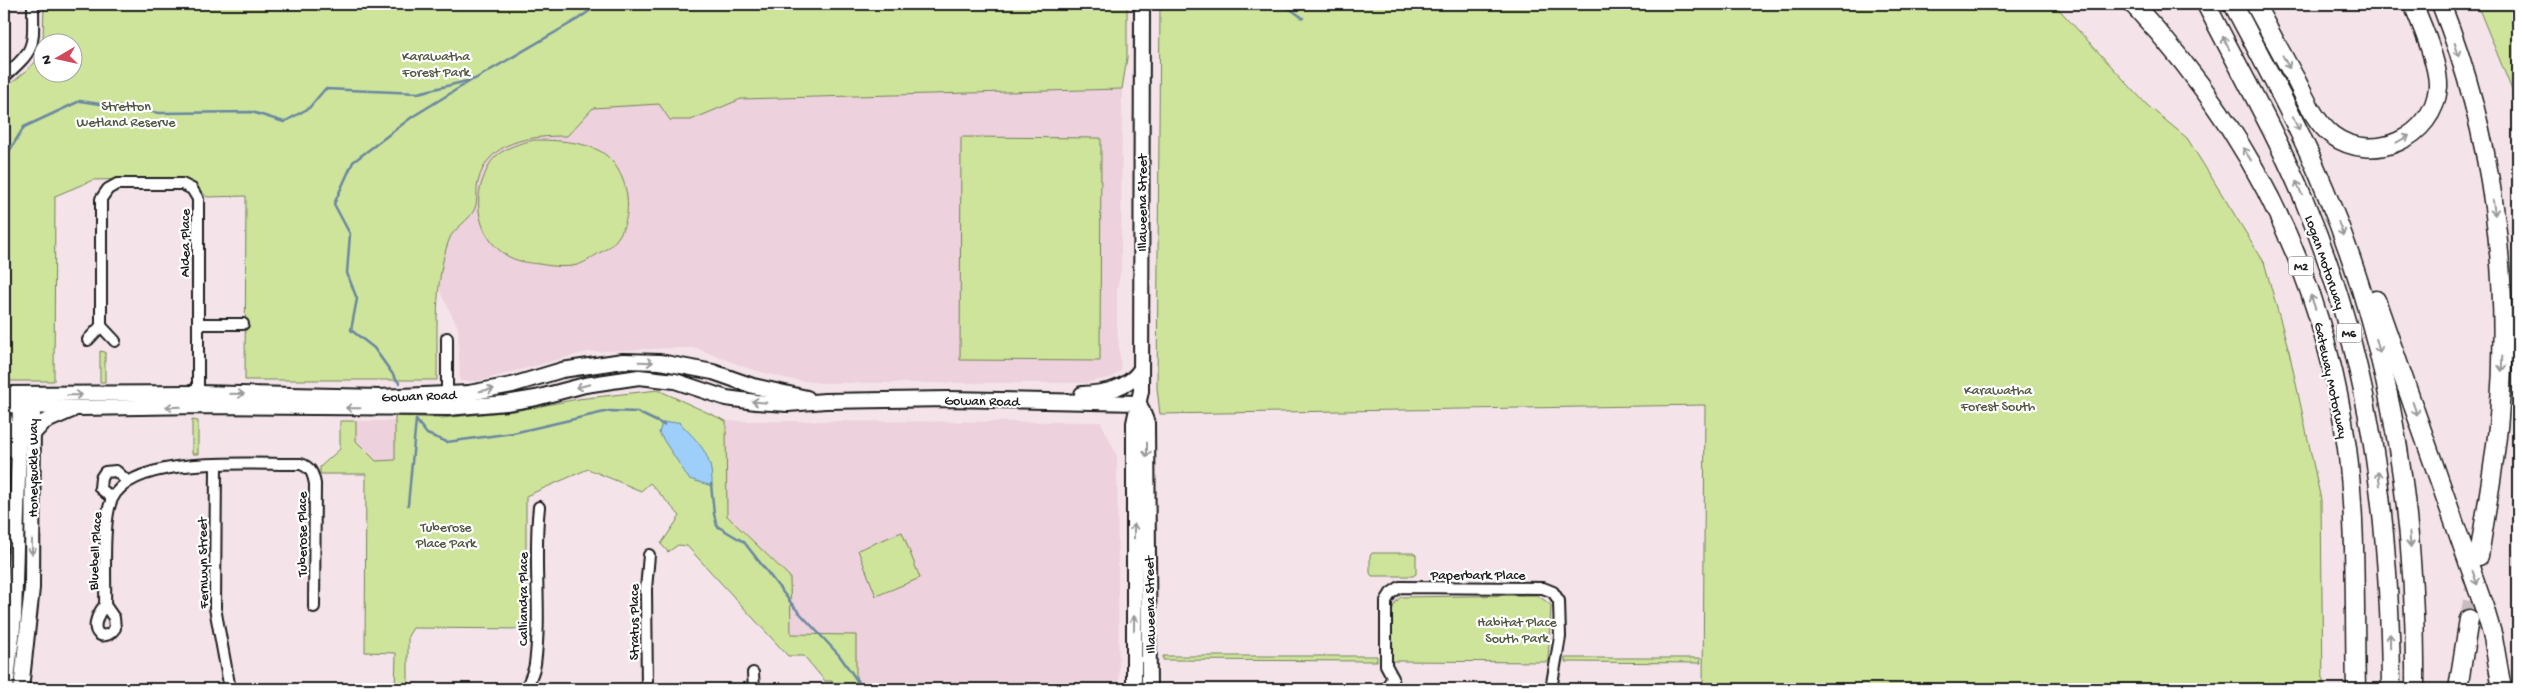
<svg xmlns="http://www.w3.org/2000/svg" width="2522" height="693" viewBox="0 0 2522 693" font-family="'Gochi Hand',sans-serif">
  <rect width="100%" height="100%" fill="#f4e4ea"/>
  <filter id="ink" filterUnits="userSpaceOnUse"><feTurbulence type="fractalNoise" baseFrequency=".02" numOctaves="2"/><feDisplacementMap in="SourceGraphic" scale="10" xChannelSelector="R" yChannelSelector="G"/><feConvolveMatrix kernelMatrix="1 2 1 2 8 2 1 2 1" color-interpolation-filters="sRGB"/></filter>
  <g filter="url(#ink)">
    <g fill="#edd1dc">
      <polygon points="1122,89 1121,269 1117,290 1117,324 1121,370 1113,377 1085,383 820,383 788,379 747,368 696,348 673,348 587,352 478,381 460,381 458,327 440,292 440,126 488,106"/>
      <polygon points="356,421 395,421 396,460 376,461 356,441"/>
      <polygon points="726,421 1101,422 1117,456 1119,689 856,689 856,635 790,634 790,577 727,516"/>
    </g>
    <g fill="#cde49a" stroke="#74805b">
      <path d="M 44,4 L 1127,4 L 1127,58 L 1122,89 L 741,99 L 691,120 L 670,120 L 659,104 L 593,108 L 567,136 C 530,136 488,140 478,182 C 476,190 478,200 475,208 C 470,221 453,228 449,240 C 433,284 438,334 437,380 L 245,380 L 246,196 L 207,197 L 195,185 L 184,178 L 93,180 L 55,196 L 54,381 L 4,381 L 4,89 C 15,79 42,63 42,46 L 42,72 L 72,72 L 72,42 L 43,42 Z"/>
      <polygon points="1160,4 2054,4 2147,105 2187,138 2264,262 2289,351 2321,500 2323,689 1703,689 1705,405 1160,414 1157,388"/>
      <polygon points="2477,4 2518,4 2518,105"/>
      <polygon points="961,137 1101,138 1100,361 960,360"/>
      <path d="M 534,140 C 554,140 590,141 607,156 C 633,179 637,232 603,251 C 595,255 585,263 577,265 C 566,268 550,266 539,264 C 528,263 515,261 506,255 C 482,240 473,209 482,182 C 485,174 489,162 496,156 C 507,147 520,143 534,140 Z"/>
      <polygon points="100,351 105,352 105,382 100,382"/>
      <polygon points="658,390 726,421 727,516 790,577 791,634 856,635 856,689 832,689 832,681 825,681 804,656 788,656 687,546 678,545 668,552 661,544 680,516 650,483 641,491 588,469 526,496 526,629 413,628 408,636 408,689 395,689 396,653 365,652 366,474 320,474 320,467 340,449 340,421 356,421 356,441 376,461 395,460 395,416 442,418 514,411 578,399"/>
      <polygon points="192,420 198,421 198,454 192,454"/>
      <polygon points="902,532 920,578 876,596 858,550"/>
      <polygon points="1372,553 1413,553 1416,555 1416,574 1413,576 1372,576 1370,573 1370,556"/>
      <path d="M 1537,595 L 1551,605 L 1548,662 L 1392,661 C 1392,642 1384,609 1401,597 Z"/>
      <polygon points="1163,656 1377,656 1377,661 1163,660"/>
      <polygon points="1565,658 1700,658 1701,663 1565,662"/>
    </g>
    <path fill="#9ecefa" stroke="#6a87a1" d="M 679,422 C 699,443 713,454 712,486 L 689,479 L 659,433 L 662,423 Z"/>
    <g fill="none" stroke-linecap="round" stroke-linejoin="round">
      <g stroke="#6a87a1" stroke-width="2.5">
        <polyline points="1283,4 1303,18"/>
        <polyline points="4,155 8,153 24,127 80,101 159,113 252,112 284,122 309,108 325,89 418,93 475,79 578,19 599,4"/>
        <polyline points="399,383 374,348 351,330 357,299 347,273 350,234 334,204 353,162 412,117 472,80"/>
        <polyline points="416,420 427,434 447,442 513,433 609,411 637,412 664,425"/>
        <polyline points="711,484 714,514 717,526 744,542 795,608 839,655 861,686 861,689"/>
        <polyline points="408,505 416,420"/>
      </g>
      <polyline stroke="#c9bcc1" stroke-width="18" stroke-dasharray="18 9" stroke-linecap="butt" points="2469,619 2476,576"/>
      <defs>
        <g id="street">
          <path d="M 4,77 C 37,47 33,48 33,4"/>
          <polyline points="198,324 243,324"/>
          <polyline points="101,326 101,199 108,189 117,184 182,184 192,189 198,199 198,400"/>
          <polyline points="447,338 447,394"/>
          <polyline points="88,340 101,326 115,341"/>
          <polyline points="216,465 215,608 230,689"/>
          <polyline points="112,498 100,488 101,478 105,472 116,471 127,481"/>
          <path d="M 105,605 C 106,579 102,520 112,499 C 134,453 257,465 301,464 C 311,468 313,473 315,484 L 314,607"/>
          <path d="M 105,605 L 114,618 L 115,628 C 103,645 84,631 105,605 Z"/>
          <polyline points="753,673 754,689"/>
          <path d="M 526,689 C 529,681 534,672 535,664 C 542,612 533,559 539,507"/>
          <polyline points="647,689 646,589 649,555"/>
          <polyline points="1385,689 1393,678 1386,665 1386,601 1391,593 1400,587 1543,588 1553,592 1559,601 1560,637 1551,689"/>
        </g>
        <g id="secondary">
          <polyline points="4,394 198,393 379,397 469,393 512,385 562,370 623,361 660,362 713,372 753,386 807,398"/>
          <path d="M 1082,394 C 1104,393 1128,389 1141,369"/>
          <polyline points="1139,403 1147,423 1149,689"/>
          <polyline points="4,405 80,408 199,406 448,408 506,403 536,398 585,385 639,377 675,381 726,398 756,402 788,404 825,401 948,399 1139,403"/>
          <polyline points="4,417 14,451"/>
          <polyline points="33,434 44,422 72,410"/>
          <polyline points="6,689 14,618 20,406 23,400"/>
          <polyline points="21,689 32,588 33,406 29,400"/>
          <polyline points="1134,689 1134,423 1141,391 1142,4"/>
        </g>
        <g id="highway">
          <path d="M 2133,4 C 2250,129 2324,277 2347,448 C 2357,527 2354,609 2356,689"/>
          <path d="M 2206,4 C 2239,69 2276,133 2304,200 C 2371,360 2390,518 2391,689"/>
          <path d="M 2233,4 C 2265,65 2299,126 2325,190 C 2392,349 2417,518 2415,689"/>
          <path d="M 2255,4 C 2268,28 2281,53 2295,78 C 2305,97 2314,121 2332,135 C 2372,165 2434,138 2438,87 C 2439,65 2422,25 2413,4"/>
          <path d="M 2441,4 C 2493,134 2511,278 2499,417 C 2495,464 2486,510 2479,556"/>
          <polyline points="2376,300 2485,610 2493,637 2502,689"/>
          <polyline points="2458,689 2469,619"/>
        </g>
      </defs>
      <use href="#street" stroke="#1c1c1c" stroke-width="14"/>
      <use href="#secondary" stroke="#1c1c1c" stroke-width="18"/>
      <use href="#highway" stroke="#1c1c1c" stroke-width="21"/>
      <use href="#street" stroke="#fff" stroke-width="10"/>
      <use href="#secondary" stroke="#fff" stroke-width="14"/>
      <use href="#highway" stroke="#fff" stroke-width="18"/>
    </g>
    <defs><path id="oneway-shaft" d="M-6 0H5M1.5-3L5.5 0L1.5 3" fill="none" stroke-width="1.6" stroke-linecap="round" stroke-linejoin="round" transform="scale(1.25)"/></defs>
    <g stroke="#999">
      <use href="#oneway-shaft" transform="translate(2226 43) rotate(-117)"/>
      <use href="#oneway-shaft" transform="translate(2457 50) rotate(72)"/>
      <use href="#oneway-shaft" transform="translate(2286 62) rotate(62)"/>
      <use href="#oneway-shaft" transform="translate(2296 124) rotate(65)"/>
      <use href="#oneway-shaft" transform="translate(2403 139) rotate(-29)"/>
      <use href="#oneway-shaft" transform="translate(2247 154) rotate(-122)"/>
      <use href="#oneway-shaft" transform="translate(2299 188) rotate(-113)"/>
      <use href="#oneway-shaft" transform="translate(2494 208) rotate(82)"/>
      <use href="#oneway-shaft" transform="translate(2341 229) rotate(69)"/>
      <use href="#oneway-shaft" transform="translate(2313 302) rotate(-109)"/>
      <use href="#oneway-shaft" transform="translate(2378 346) rotate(76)"/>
      <use href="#oneway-shaft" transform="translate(646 362) rotate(2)"/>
      <use href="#oneway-shaft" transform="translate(2502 364) rotate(92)"/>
      <use href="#oneway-shaft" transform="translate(583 386) rotate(167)"/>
      <use href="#oneway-shaft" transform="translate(487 390) rotate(-10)"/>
      <use href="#oneway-shaft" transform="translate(237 394) rotate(1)"/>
      <use href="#oneway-shaft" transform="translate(75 395) rotate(-1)"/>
      <use href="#oneway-shaft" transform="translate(759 402) rotate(-175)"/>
      <use href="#oneway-shaft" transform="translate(173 407) rotate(178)"/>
      <use href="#oneway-shaft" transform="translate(353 408) rotate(-179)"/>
      <use href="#oneway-shaft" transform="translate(2415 409) rotate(71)"/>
      <use href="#oneway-shaft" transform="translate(1147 450) rotate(90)"/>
      <use href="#oneway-shaft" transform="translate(2379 478) rotate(-98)"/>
      <use href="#oneway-shaft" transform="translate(1134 531) rotate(-90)"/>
      <use href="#oneway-shaft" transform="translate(2410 540) rotate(85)"/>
      <use href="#oneway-shaft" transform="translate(32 547) rotate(90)"/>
      <use href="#oneway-shaft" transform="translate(2475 578) rotate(71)"/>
      <use href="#oneway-shaft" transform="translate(1134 623) rotate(-90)"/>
      <use href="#oneway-shaft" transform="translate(2390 641) rotate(-91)"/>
    </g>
  </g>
  <g text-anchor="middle" stroke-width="4.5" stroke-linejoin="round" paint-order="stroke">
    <g fill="#fff" stroke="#606060" stroke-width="1">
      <rect x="2288.5" y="256.5" width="25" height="19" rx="4"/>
      <rect x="2336.5" y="323.5" width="25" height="19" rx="4"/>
    </g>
    <g font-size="12" font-weight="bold" fill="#1c1c1c">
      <text x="2301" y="270">M2</text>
      <text x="2349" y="337">M6</text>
    </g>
    <g font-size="14" fill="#515842" stroke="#fff">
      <text x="436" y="60">Karawatha<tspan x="436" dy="16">Forest Park</tspan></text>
      <text x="126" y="110">Stretton<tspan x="126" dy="16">Wetland Reserve</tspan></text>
      <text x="1998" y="394">Karawatha<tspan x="1998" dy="16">Forest South</tspan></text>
      <text x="446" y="531">Tuberose<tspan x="446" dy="16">Place Park</tspan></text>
      <text x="1517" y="626">Habitat Place<tspan x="1517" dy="16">South Park</tspan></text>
    </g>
    <g font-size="14" fill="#1c1c1c" stroke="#fff">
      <text transform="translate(1141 203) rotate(-90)" y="5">Illaweena Street</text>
      <text transform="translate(184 243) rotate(-90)" y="5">Aldea Place</text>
      <text transform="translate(2326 262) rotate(71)" y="5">Logan Motorway</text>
      <text transform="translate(2332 380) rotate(78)" y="5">Gateway Motorway</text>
      <text transform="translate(419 395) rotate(-2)" y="5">Gowan Road</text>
      <text transform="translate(982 400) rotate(1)" y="5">Gowan Road</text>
      <text transform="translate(32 468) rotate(-90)" y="5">Honeysuckle Way</text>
      <text transform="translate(301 534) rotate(-90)" y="5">Tuberose Place</text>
      <text transform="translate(94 551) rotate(-87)" y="5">Bluebell Place</text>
      <text transform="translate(202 563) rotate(-91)" y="5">Fernwyn Street</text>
      <text x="1478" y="579">Paperbark Place</text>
      <text transform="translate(522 599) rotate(-90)" y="5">Calliandra Place</text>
      <text transform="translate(1149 605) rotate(-91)" y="5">Illaweena Street</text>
      <text transform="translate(633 622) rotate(-90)" y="5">Stratus Place</text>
    </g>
  </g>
  <rect width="2522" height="693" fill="none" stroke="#fff" stroke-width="20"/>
  <rect x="10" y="10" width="2502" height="673" fill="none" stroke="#1c1c1c" stroke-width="2" filter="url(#ink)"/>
  <g transform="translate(58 58) rotate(261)"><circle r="24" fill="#ffffff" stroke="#a4a4a4"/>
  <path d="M0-4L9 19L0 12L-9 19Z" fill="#d1495b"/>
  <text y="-8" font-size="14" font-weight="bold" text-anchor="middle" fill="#1c1c1c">N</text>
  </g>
</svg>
